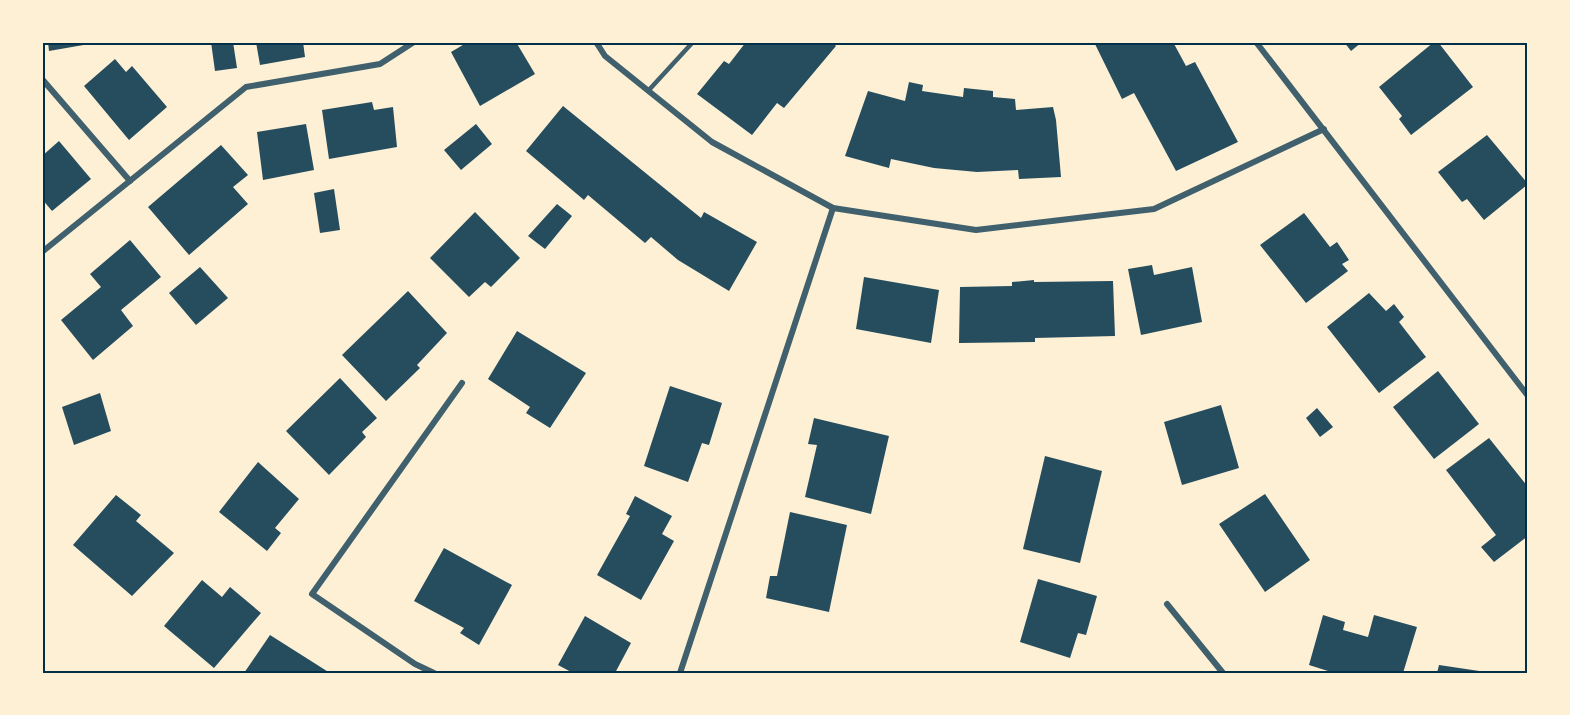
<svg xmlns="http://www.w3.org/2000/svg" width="1570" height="715" viewBox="0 0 1570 715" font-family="Mulish,sans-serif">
  <rect width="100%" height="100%" fill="#fdf0d5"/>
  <g fill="#264d5e">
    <polygon points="48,42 95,42 95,43 49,51"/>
    <polygon points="211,42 233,42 237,68 215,71"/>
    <polygon points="256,42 303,42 305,57 260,65"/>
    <polygon points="468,42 516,42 535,74 480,106 451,52"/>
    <polygon points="746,42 832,42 836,46 784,108 777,103 752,135 697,94 724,61 729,64"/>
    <polygon points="1094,42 1173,42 1186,66 1195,62 1238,142 1176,171 1134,93 1122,99"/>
    <polygon points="1344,42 1362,42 1351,51"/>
    <polygon points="1434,42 1438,42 1473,87 1411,135 1399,119 1402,116 1379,87"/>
    <polygon points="115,59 126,72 132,66 167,107 129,140 84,86"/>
    <polygon points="909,82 923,85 922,91 963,97 964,88 993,91 993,97 1015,99 1016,110 1053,107 1056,120 1061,177 1019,179 1018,170 977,172 934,168 891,159 889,168 845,156 868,91 905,101"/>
    <polygon points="372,102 374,110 393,107 397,147 329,159 322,110"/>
    <polygon points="563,106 701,218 704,212 757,242 729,291 678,260 651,237 645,243 588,195 584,200 526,151"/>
    <polygon points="306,124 314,170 263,180 257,132"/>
    <polygon points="476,124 492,144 461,170 444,150"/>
    <polygon points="1487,135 1528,184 1484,220 1467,199 1462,202 1438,172"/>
    <polygon points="59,141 91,179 52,211 42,199 42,156"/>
    <polygon points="221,145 248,175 233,187 248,204 189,255 148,207"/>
    <polygon points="334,189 340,230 320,233 314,193"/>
    <polygon points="557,204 572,216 545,249 528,236"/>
    <polygon points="475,212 520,258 491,287 485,282 469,297 430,258"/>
    <polygon points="1304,213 1330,247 1337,242 1349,260 1342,264 1348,271 1306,303 1260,245"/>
    <polygon points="130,240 161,277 121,310 133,326 93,360 61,320 101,287 90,274"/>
    <polygon points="1152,265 1154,275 1192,267 1202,322 1141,335 1128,269"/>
    <polygon points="200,267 228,298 196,325 169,293"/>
    <polygon points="864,277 939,290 931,343 856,329"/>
    <polygon points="1034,280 1034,282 1113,281 1115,336 1035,338 1035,342 959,343 960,287 1012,286 1012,282"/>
    <polygon points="408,291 447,333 417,365 420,368 386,401 342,355"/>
    <polygon points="1369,293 1386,311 1394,304 1404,317 1399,322 1426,357 1379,393 1327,327"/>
    <polygon points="517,331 586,373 550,428 526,413 530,407 488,379"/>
    <polygon points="1438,371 1479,424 1434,459 1393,407"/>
    <polygon points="340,378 377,418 362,432 366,437 329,475 286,431"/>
    <polygon points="670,386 722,403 709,445 702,443 688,482 644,466"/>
    <polygon points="100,393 111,431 74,445 62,407"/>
    <polygon points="1221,405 1239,468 1182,485 1164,422"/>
    <polygon points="1317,408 1333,427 1320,437 1306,418"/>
    <polygon points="814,418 889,436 871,514 805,497 817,445 808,444"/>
    <polygon points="1489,438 1528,487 1528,536 1494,562 1481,547 1496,535 1446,470"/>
    <polygon points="1045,456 1102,471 1080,563 1023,549"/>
    <polygon points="258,462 299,499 275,528 281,533 267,551 219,512"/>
    <polygon points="1265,494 1310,560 1265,592 1219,524"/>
    <polygon points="116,495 141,515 136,521 174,553 132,596 73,545"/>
    <polygon points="635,496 672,516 662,534 674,541 641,600 597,575 630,516 626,514"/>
    <polygon points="790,512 847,525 829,612 766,598 770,576 777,576"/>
    <polygon points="444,548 512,585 479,645 460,633 464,628 414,601"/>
    <polygon points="1038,579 1097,596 1086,635 1078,633 1070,658 1020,642"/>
    <polygon points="202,580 222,597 230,587 261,613 214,668 164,626"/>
    <polygon points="1323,615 1345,622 1343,630 1368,637 1374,615 1417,627 1403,673 1327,673 1328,671 1309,665"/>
    <polygon points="585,616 631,643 615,673 573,673 558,665"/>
    <polygon points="270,635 330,673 244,673"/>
    <polygon points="1439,665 1486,672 1486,673 1437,673"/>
  </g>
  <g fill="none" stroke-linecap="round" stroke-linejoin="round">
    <polyline stroke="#3f606c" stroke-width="4.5" points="648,91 693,42"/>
    <g stroke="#3f606c" stroke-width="6">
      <polyline points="596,42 605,56 712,142 833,208 976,230 1154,209 1324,129"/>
      <polyline points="1256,42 1528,396"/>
      <polyline points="42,79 130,181"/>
      <polyline points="42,252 246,87 380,64 414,42"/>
      <polyline points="1167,604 1223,673"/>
      <polyline points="434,673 415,664 312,594 462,383"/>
      <polyline points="680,673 833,208"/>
    </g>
  </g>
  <rect width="1570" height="715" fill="none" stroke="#fdf0d5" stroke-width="87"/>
  <rect x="44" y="44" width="1482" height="628" fill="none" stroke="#003049" stroke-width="2"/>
</svg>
